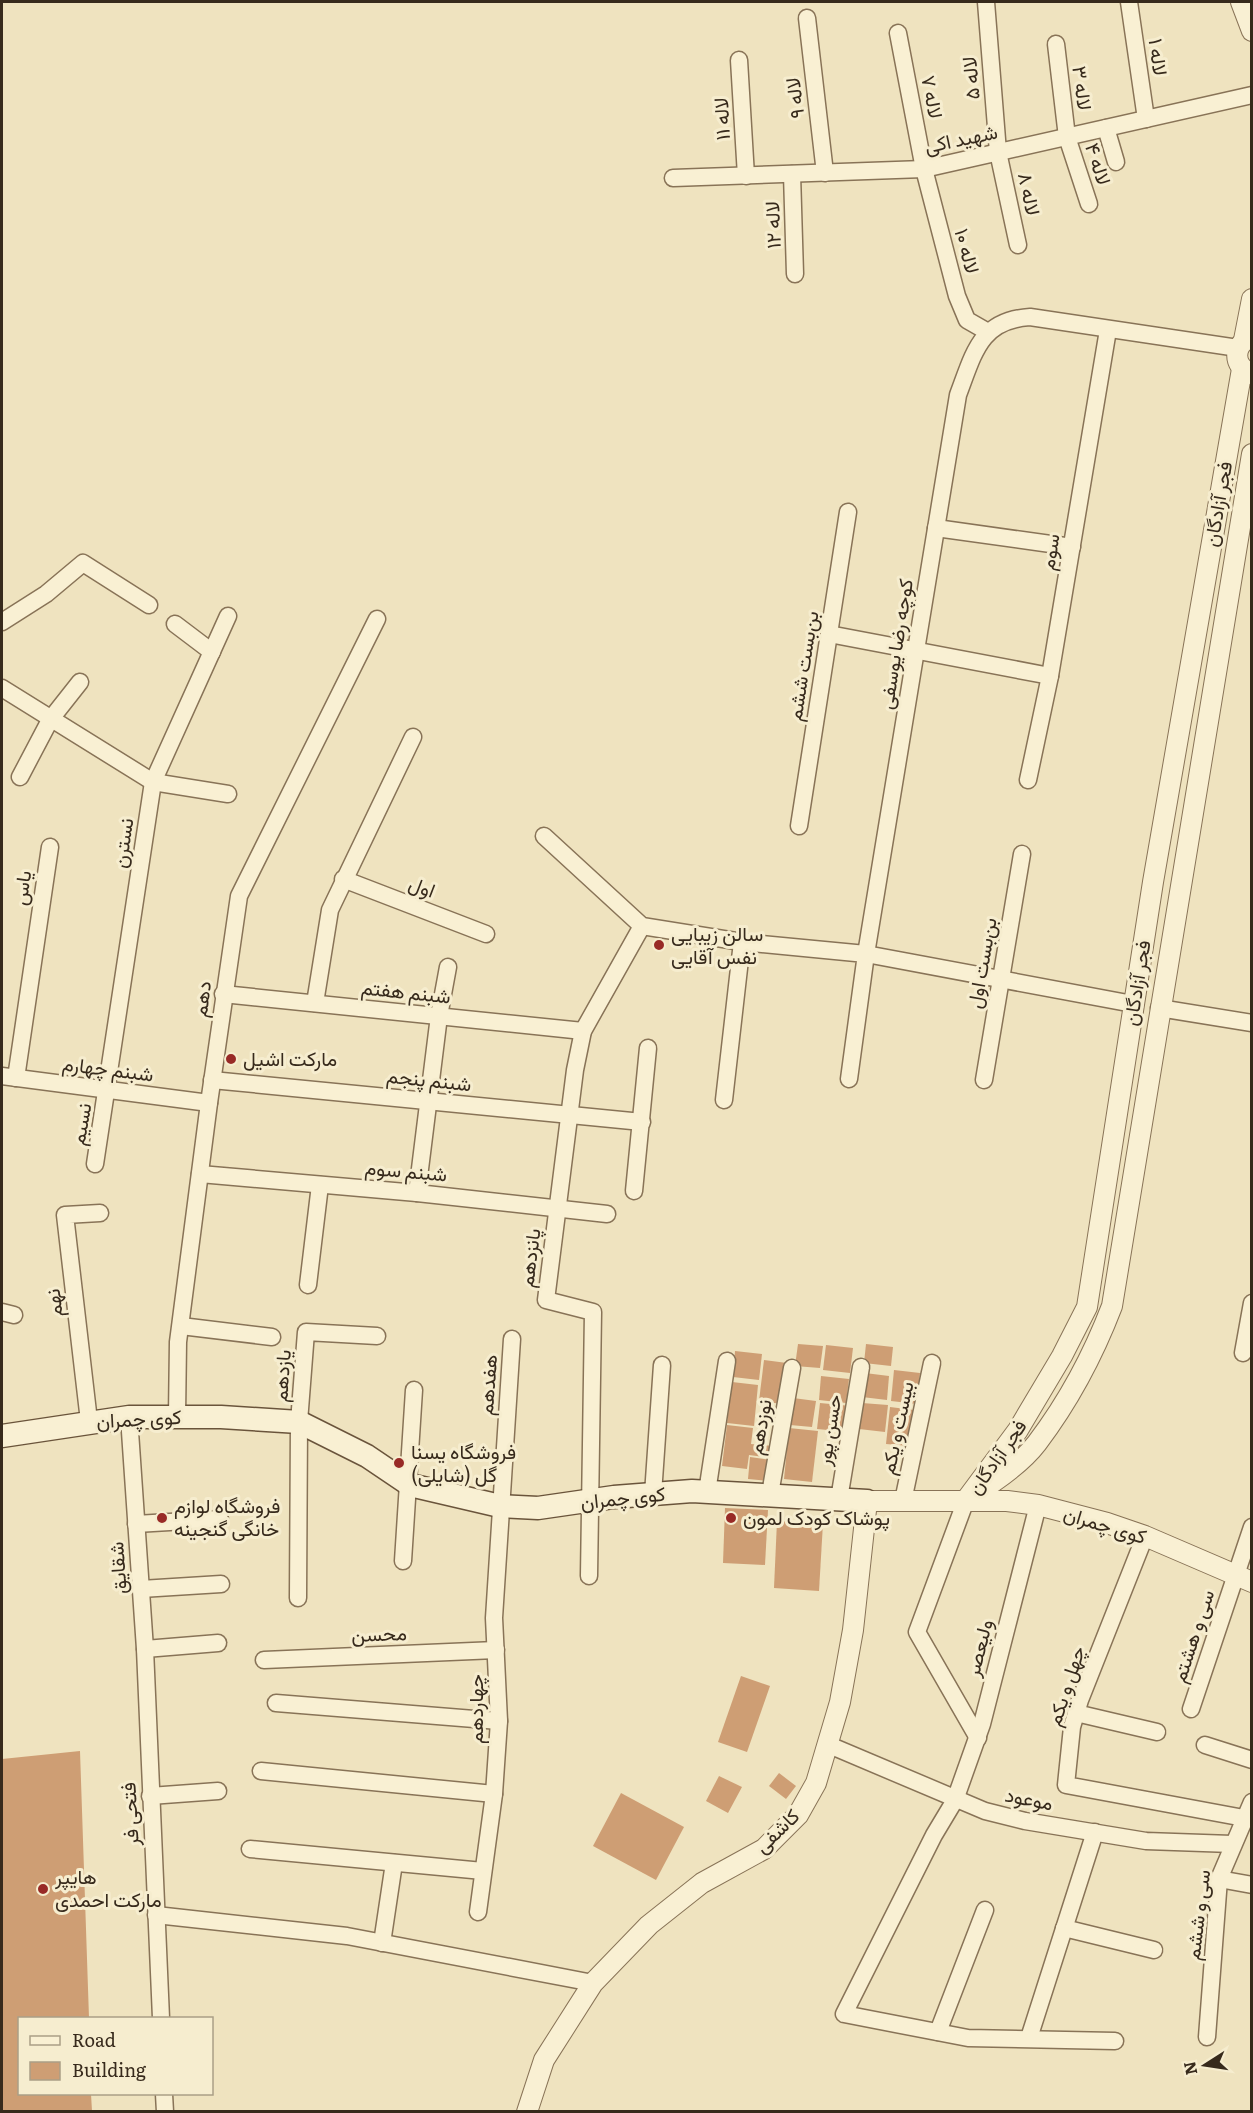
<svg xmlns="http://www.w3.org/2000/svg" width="1253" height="2113" viewBox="0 0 1253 2113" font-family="Literata,Vazirmatn,serif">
  <rect width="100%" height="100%" fill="#efe3bf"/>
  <g fill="#ce9e74">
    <polygon points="798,1344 823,1346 820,1368 795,1366"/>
    <polygon points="866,1344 893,1347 891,1366 864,1363"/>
    <polygon points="826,1345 853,1348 850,1373 823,1370"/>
    <polygon points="735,1351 762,1354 759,1380 733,1377"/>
    <polygon points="764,1360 787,1363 783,1404 759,1401"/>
    <polygon points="894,1370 920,1373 917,1404 891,1401"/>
    <polygon points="865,1373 889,1376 887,1400 862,1397"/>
    <polygon points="821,1376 849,1379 846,1403 819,1400"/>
    <polygon points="732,1382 758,1385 754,1426 727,1423"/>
    <polygon points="793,1398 816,1401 812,1427 790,1425"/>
    <polygon points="820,1403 851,1406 849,1432 817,1429"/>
    <polygon points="862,1403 888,1405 885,1432 859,1429"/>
    <polygon points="890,1407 914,1410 910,1446 886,1444"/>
    <polygon points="727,1425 753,1428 751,1444 773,1446 772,1458 749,1455 747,1469 722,1466"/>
    <polygon points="789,1428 818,1431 812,1482 784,1479"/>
    <polygon points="750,1457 771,1460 769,1481 748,1479"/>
    <polygon points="725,1508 768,1510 765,1565 723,1563"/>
    <polygon points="777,1521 823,1523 819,1591 774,1588"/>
    <polygon points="741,1676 770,1686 747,1752 718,1742"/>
    <polygon points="80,1751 89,2018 20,2018 20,2094 91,2094 92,2111 2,2112 2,1759"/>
    <polygon points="779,1773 796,1786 786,1799 769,1786"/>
    <polygon points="719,1776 742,1787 728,1813 706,1801"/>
    <polygon points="621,1793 684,1827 656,1880 593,1846"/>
  </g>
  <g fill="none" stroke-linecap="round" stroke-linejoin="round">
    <defs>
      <g id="minor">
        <polyline points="986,2 998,152 1018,245"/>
        <polyline points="1129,2 1146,119"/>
        <polyline points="807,18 825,173"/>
        <polyline points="898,33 924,169 957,296 967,320 988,332"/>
        <polyline points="1056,44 1067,137 1089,204"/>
        <polyline points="739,60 746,176"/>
        <polyline points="1106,128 1116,162"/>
        <polyline points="792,174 795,274"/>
        <polyline points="673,178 924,169 1252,95"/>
        <polyline points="936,528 1072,547"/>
        <polyline points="2,622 46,594 83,563 149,605"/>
        <polyline points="175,624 212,652"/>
        <polyline points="829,634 1050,676"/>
        <polyline points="2,688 153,782 228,794"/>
        <polyline points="20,777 50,720 80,682"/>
        <polyline points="1028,780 1050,676 1108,330"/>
        <polyline points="799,826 848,512"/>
        <polyline points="544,836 642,926 742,942 866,954 849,1079"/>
        <polyline points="343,879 486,934"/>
        <polyline points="223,994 583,1031"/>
        <polyline points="315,1003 330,910 413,737"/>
        <path d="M 1133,1004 L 866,954 L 958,395 C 974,353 980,320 1030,317 L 1238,348"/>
        <polyline points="1159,1008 1252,1023"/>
        <polyline points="2,1076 209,1103"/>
        <polyline points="16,1078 50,847"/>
        <polyline points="212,1080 642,1122"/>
        <polyline points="984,1080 1022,854"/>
        <polyline points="724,1100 742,942"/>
        <polyline points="95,1164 153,782 228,616"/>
        <polyline points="200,1174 417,1193 607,1214"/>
        <polyline points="634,1191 648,1048"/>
        <polyline points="417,1193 439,1016 448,967"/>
        <polyline points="308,1285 320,1185"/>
        <polyline points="2,1312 14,1315"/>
        <polyline points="181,1326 272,1337"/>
        <polyline points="1243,1353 1252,1303"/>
        <polyline points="177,1416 178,1342 209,1103 239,896 377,619"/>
        <polyline points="129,1417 145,1649 161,2018"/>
        <polyline points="89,1421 65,1215 100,1213"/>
        <polyline points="707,1492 727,1361"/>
        <polyline points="653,1494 662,1365"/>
        <polyline points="770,1494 792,1368"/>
        <polyline points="839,1499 861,1367"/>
        <polyline points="966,1500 917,1632 978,1738"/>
        <polyline points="903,1501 932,1363"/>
        <polyline points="1038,1505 982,1724 955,1800 934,1835 844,2014 968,2038 1115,2041"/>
        <polyline points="136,1524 220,1519"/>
        <polyline points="1145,1536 1080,1700 1072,1727 1066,1785 1244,1818"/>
        <polyline points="403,1561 414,1390"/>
        <polyline points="589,1576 593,1312 546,1300 575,1070 583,1031 642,926"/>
        <polyline points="141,1589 221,1584"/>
        <polyline points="298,1598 299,1422 306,1332 377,1336"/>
        <polyline points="145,1649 218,1643"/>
        <polyline points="264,1660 496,1650"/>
        <polyline points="276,1703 499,1721"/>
        <polyline points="1191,1709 1252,1527"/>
        <polyline points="1076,1713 1157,1732"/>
        <polyline points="829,1745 985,1811 1025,1821 1146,1841 1232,1844"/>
        <polyline points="1205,1745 1252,1760"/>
        <polyline points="261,1771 494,1794"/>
        <polyline points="150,1796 218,1791"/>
        <polyline points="250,1849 483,1871"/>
        <polyline points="1219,1879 1252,1885"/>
        <polyline points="478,1912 494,1794 499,1721 494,1618 512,1339"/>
        <polyline points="156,1915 347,1936 593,1983"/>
        <polyline points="1064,1928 1154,1950"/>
        <polyline points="382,1943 394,1863"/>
        <polyline points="938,2032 985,1910"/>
        <polyline points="1207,2037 1219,1879 1252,1802"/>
        <polyline points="1029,2038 1095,1832"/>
        <polyline points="164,2094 165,2112"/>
      </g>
      <g id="tertiary">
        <polyline points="1241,2 1252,31"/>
        <polyline points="1244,340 1252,299"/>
        <path d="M 1251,374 C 1232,365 1233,345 1252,336"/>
        <path d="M 973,1495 C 996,1481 1021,1464 1037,1443 C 1068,1402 1094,1353 1112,1306 L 1252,454"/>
        <polyline points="966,1500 1018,1430 1062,1356 1087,1307 1153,882 1242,369"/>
        <polyline points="527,2112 544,2060 593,1983 649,1925 702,1883 764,1849 798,1815 816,1783 840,1702 853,1630 867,1501 1007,1501 1038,1505 1107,1523 1145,1536 1252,1582"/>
      </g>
      <polyline id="secondary" points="2,1436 129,1417 221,1417 299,1422 367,1456 410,1485 500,1506 538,1508 614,1497 692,1491 867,1501"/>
    </defs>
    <use href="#minor" stroke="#887357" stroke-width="19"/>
    <use href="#tertiary" stroke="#887357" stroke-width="22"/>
    <use href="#secondary" stroke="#6a543b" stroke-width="25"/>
    <use href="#minor" stroke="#f9f0d3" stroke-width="16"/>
    <use href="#tertiary" stroke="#f9f0d3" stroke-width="20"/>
    <use href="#secondary" stroke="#f9f0d3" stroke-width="22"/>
  </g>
  <g fill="#982a26" stroke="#f6edcf" stroke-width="2">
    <circle cx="659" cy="945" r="6"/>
    <circle cx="231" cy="1059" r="6"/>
    <circle cx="399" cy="1463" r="6"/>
    <circle cx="162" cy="1518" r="6"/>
    <circle cx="731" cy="1518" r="6"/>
    <circle cx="43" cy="1889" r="6"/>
  </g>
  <g text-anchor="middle" stroke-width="6" stroke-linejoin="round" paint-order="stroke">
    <g font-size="20" fill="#372a1c" stroke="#f6edcf">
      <text transform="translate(1158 57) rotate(82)" y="7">لاله ۱</text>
      <text transform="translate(971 78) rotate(-95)" y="7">لاله ۵</text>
      <text transform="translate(1082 88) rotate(83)" y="7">لاله ۳</text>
      <text transform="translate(932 97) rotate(79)" y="7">لاله ۷</text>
      <text transform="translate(795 98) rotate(-97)" y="7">لاله ۹</text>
      <text transform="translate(722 119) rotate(-93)" y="7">لاله ۱۱</text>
      <text transform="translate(961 139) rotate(-12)" y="7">شهید اکی</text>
      <text transform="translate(1098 164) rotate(72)" y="7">لاله ۴</text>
      <text transform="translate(1029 194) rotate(78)" y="7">لاله ۸</text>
      <text transform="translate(773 225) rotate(-92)" y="7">لاله ۱۲</text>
      <text transform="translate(967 251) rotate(75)" y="7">لاله ۱۰</text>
      <text transform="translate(1218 504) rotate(-80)" y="7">فجر آزادگان</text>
      <text transform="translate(1050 552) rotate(-81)" y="7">سوم</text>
      <text transform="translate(896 644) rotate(-81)" y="7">کوچه رضا یوسفی</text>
      <text transform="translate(803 666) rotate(-81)" y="7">بن‌بست ششم</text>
      <text transform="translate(123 843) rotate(-82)" y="7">نسترن</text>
      <text transform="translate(422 887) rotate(21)" y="7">اول</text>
      <text transform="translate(22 888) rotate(-82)" y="7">یاس</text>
      <text transform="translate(982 963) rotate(-80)" y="7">بن‌بست اول</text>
      <text transform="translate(1137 983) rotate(-81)" y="7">فجر آزادگان</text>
      <text transform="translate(406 992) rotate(6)" y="7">شبنم هفتم</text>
      <text transform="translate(202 999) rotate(-82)" y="7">دهم</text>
      <text transform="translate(108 1069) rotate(7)" y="7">شبنم چهارم</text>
      <text transform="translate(429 1080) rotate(6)" y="7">شبنم پنجم</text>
      <text transform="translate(81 1124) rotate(-80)" y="7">نسیم</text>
      <text transform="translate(406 1171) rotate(5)" y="7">شبنم سوم</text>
      <text transform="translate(530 1258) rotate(-83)" y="7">پانزدهم</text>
      <text transform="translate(54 1303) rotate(-97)" y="7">نهم</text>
      <text transform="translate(282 1376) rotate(-86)" y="7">یازدهم</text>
      <text transform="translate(488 1385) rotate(-86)" y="7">هفدهم</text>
      <text transform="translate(139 1419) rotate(-3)" y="7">کوی چمران</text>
      <text transform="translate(760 1427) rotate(-80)" y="7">نوزدهم</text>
      <text transform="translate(897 1428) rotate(-78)" y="7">بیست و یکم</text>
      <text transform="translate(829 1430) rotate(-81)" y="7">حسن پور</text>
      <text transform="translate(997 1457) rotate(-55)" y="7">فجر آزادگان</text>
      <text transform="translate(623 1498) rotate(-6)" y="7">کوی چمران</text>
      <text transform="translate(1105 1525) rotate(17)" y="7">کوی چمران</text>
      <text transform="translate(118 1568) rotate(-94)" y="7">شقایق</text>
      <text transform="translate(379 1634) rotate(-2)" y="7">محسن</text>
      <text transform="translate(1193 1636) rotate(-72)" y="7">سی و هشتم</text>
      <text transform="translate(979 1648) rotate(-76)" y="7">ولیعصر</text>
      <text transform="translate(1066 1686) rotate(-72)" y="7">چهل و یکم</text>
      <text transform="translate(476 1709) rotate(-90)" y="7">چهاردهم</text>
      <text transform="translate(1029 1799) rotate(11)" y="7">موعود</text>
      <text transform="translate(130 1814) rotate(-93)" y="7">فتحی فر</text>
      <text transform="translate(777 1831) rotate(-44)" y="7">کاشفی</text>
      <text transform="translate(1198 1915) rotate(-83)" y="7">سی و ششم</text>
    </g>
    <g font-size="20" fill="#372a1c" stroke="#f6edcf" text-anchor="start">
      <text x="671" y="941">سالن زیبایی<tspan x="671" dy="23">نفس آقایی</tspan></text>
      <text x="243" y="1066">مارکت اشیل</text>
      <text x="411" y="1459">فروشگاه یسنا<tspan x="411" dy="23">گل (شایلی)</tspan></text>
      <text x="174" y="1513">فروشگاه لوازم<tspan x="174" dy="23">خانگی گنجینه</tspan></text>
      <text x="743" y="1525">پوشاک کودک لمون</text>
      <text x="55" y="1884">هایپر<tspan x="55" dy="23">مارکت احمدی</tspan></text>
    </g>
  </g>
  <rect width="1253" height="2113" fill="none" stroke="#372a1c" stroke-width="6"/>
  <rect x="18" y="2017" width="195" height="78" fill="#f6edcf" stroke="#aa9f87" stroke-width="1.5"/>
  <rect x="30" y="2036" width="30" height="9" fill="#f9f0d3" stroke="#aa9f87" stroke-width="1.5"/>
  <text x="72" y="2047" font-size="18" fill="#372a1c">Road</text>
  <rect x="30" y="2062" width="30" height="18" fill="#ce9e74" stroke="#aa9f87" stroke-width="1.5"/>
  <text x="72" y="2077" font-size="18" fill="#372a1c">Building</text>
  <g transform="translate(1205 2065) rotate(258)" stroke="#f6edcf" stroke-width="4.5" paint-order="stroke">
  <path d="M0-4.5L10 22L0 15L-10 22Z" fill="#372a1c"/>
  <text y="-9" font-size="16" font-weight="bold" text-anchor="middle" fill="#372a1c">N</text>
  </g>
</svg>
